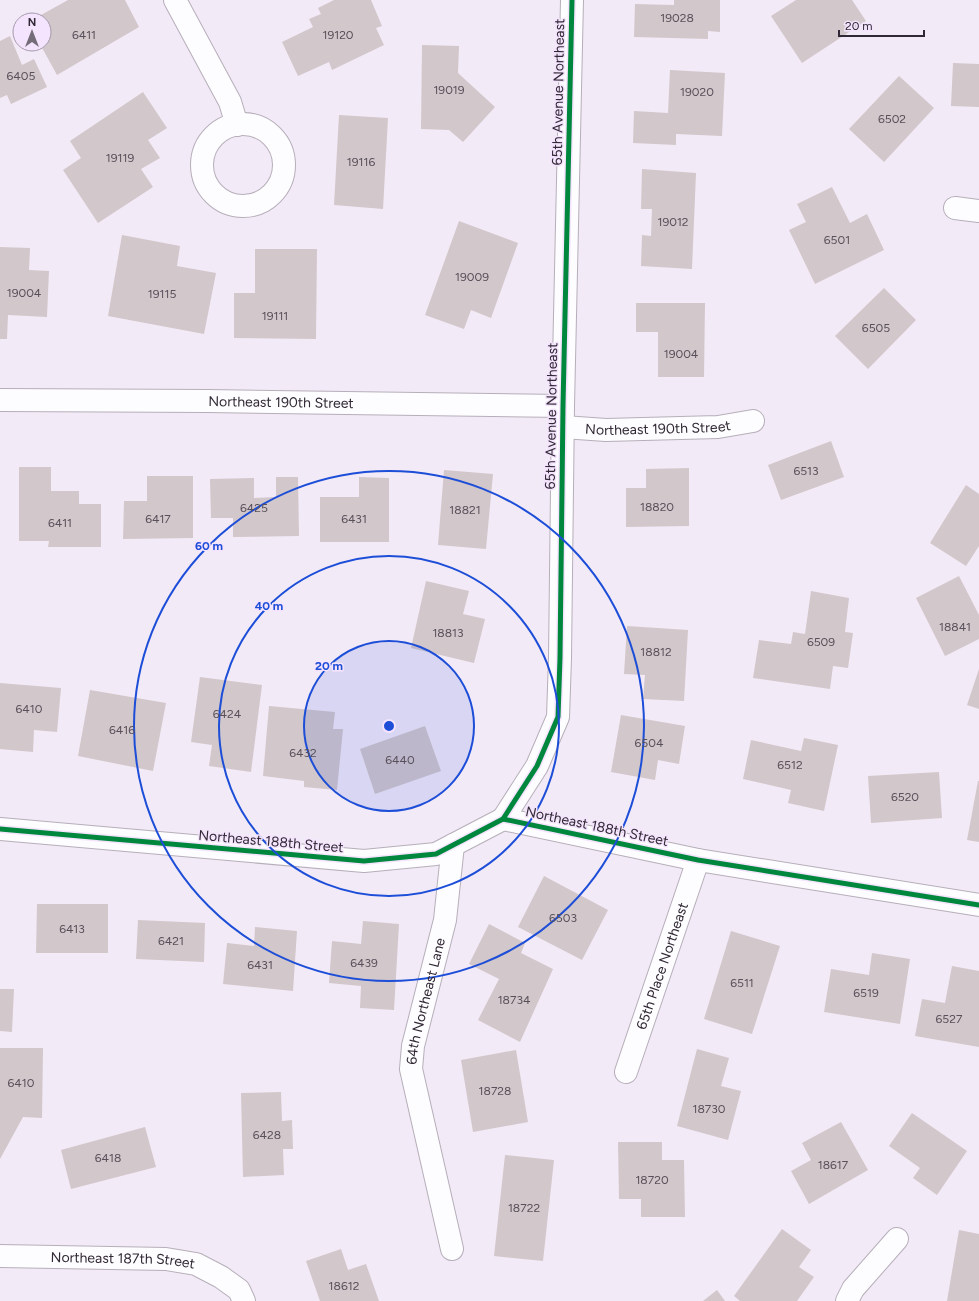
<svg xmlns="http://www.w3.org/2000/svg" width="979" height="1301" viewBox="0 0 979 1301" font-family="Figtree,sans-serif">
  <rect width="100%" height="100%" fill="#f3eaf7"/>
  <g fill="#d2c7ca">
    <polygon points="68,0 125,0 139,27 57,75 40,44 44,44 44,20 32,20"/>
    <polygon points="334,0 371,0 382,26 376,28 384,45 332,70 329,62 298,76 282,42 313,27 309,19 321,14 318,8"/>
    <polygon points="674,0 720,0 720,32 708,31 708,39 634,37 635,4 674,5"/>
    <polygon points="796,0 852,0 866,21 802,63 771,16"/>
    <polygon points="10,36 22,65 34,59 47,87 11,104 7,95 0,98 0,41"/>
    <polygon points="422,45 459,46 458,73 495,107 463,142 449,130 421,129"/>
    <polygon points="953,63 979,64 979,107 951,106"/>
    <polygon points="670,70 725,73 722,136 676,134 676,145 633,143 634,111 668,113"/>
    <polygon points="899,76 934,108 884,162 849,129"/>
    <polygon points="143,92 167,128 148,140 160,158 141,169 153,187 98,223 63,170 81,158 70,141"/>
    <polygon points="339,115 388,118 383,209 334,205"/>
    <polygon points="642,169 696,173 692,269 641,266 642,235 651,236 652,209 641,209"/>
    <polygon points="832,187 850,223 867,214 884,250 815,284 789,230 806,222 797,204"/>
    <polygon points="459,221 518,243 491,318 471,310 464,329 425,315"/>
    <polygon points="122,235 180,246 177,266 216,273 204,334 108,316"/>
    <polygon points="0,247 30,248 29,270 49,271 47,317 8,315 7,339 0,339"/>
    <polygon points="255,249 317,249 316,339 234,338 234,293 255,293"/>
    <polygon points="884,288 916,320 868,369 835,336"/>
    <polygon points="636,303 705,303 704,377 658,377 658,332 636,332"/>
    <polygon points="831,441 844,477 781,500 768,465"/>
    <polygon points="19,467 51,467 51,491 79,491 79,504 101,504 101,547 48,547 49,541 19,541"/>
    <polygon points="689,468 689,526 626,527 626,488 646,488 646,469"/>
    <polygon points="444,470 493,474 486,549 438,545"/>
    <polygon points="147,476 193,476 193,538 123,539 124,501 147,501"/>
    <polygon points="276,477 298,477 299,536 233,537 233,518 211,518 210,479 254,478 254,498 276,497"/>
    <polygon points="359,477 389,478 389,542 320,542 320,497 359,497"/>
    <polygon points="966,485 979,494 979,546 966,566 930,543"/>
    <polygon points="959,576 979,615 979,639 945,656 916,598"/>
    <polygon points="426,581 469,591 463,614 485,619 474,663 411,648"/>
    <polygon points="811,591 849,598 845,632 853,633 848,668 833,666 830,689 753,678 759,640 791,644 793,632 805,634"/>
    <polygon points="627,626 688,630 684,701 643,699 645,675 624,674"/>
    <polygon points="979,669 979,709 967,705"/>
    <polygon points="200,677 262,685 251,772 209,766 212,745 191,742"/>
    <polygon points="0,683 61,688 57,732 34,730 33,752 0,749"/>
    <polygon points="90,690 166,703 153,771 78,756"/>
    <polygon points="269,706 335,712 333,729 343,729 337,790 304,787 304,781 263,776"/>
    <polygon points="621,715 685,726 679,764 658,760 655,780 611,772"/>
    <polygon points="425,726 441,771 375,794 360,749"/>
    <polygon points="804,738 838,745 824,811 788,803 791,790 743,779 751,740 801,751"/>
    <polygon points="939,772 942,818 871,823 868,776"/>
    <polygon points="978,781 979,781 979,842 967,840"/>
    <polygon points="544,876 608,910 582,960 518,927"/>
    <polygon points="37,904 108,904 108,953 36,953"/>
    <polygon points="138,920 205,923 204,962 136,959"/>
    <polygon points="363,921 399,924 394,1010 360,1008 361,986 329,983 332,941 361,944"/>
    <polygon points="489,924 525,943 521,953 553,969 520,1042 478,1020 499,979 469,964"/>
    <polygon points="255,927 297,931 293,991 223,984 227,943 254,946"/>
    <polygon points="731,931 780,946 752,1034 704,1019"/>
    <polygon points="872,953 910,959 900,1024 824,1012 831,969 869,975"/>
    <polygon points="952,966 979,971 979,1047 915,1036 922,999 945,1003"/>
    <polygon points="0,989 14,989 12,1032 0,1031"/>
    <polygon points="0,1048 43,1048 42,1118 23,1117 0,1159"/>
    <polygon points="697,1049 729,1058 721,1086 741,1091 728,1140 677,1126"/>
    <polygon points="516,1050 528,1122 473,1132 461,1060"/>
    <polygon points="281,1092 282,1121 292,1120 293,1149 283,1149 284,1175 243,1177 241,1093"/>
    <polygon points="912,1113 967,1151 937,1195 913,1178 920,1168 889,1146"/>
    <polygon points="841,1122 868,1170 809,1204 791,1171 811,1160 802,1143"/>
    <polygon points="145,1127 156,1167 71,1189 61,1150"/>
    <polygon points="618,1142 662,1142 662,1160 684,1160 685,1217 641,1217 641,1199 619,1199"/>
    <polygon points="505,1155 554,1160 543,1261 494,1256"/>
    <polygon points="782,1229 811,1250 799,1267 814,1277 797,1301 740,1301 734,1296"/>
    <polygon points="959,1230 979,1234 979,1301 947,1301"/>
    <polygon points="341,1249 348,1270 366,1264 379,1301 320,1301 306,1261"/>
    <polygon points="717,1290 725,1301 703,1301"/>
  </g>
  <g fill="none" stroke-linecap="round" stroke-linejoin="round">
    <defs>
      <g id="minor">
        <polyline points="175,0 230,102 237,125"/>
        <circle cx="243" cy="165" r="41"/>
        <polyline points="955,208 979,211"/>
        <path id="s1" d="M 0,400 L 208,401 L 563,406"/>
        <path id="s2" d="M 563,427 L 606,430 L 718,427 L 753,421"/>
        <polyline points="503,819 537,766 558,717 560,658 563,406 572,0"/>
        <polyline points="0,829 364,861 436,854 503,819 698,860 979,905"/>
        <path id="s3" d="M 626,1072 L 698,860"/>
        <path id="s4" d="M 452,1249 L 411,1069 L 413,1046 L 445,920 L 453,845"/>
        <path id="s5" d="M 0,1256 L 166,1259 L 196,1264 L 221,1277 L 239,1290 L 244,1301"/>
        <polyline points="847,1301 853,1289 897,1239"/>
      </g>
    </defs>
    <use href="#minor" stroke="#b6afba" stroke-width="24"/>
    <use href="#minor" stroke="#fdfcfe" stroke-width="22"/>
    <defs>
      <g id="cycleway">
        <polyline points="503,819 537,766 558,717 560,658 563,406 572,0"/>
        <polyline points="0,829 364,861 436,854 503,819 698,860 979,905"/>
      </g>
    </defs>
    <use href="#cycleway" stroke="#f4e4fd" stroke-width="8"/>
    <use href="#cycleway" stroke="#00873e" stroke-width="5"/>
  </g>
  <circle cx="389" cy="726" r="85" fill="#1d4ed8" fill-opacity=".12"/>
  <g fill="none" stroke="#1d4ed8" stroke-width="2">
    <circle cx="389" cy="726" r="85"/>
    <circle cx="389" cy="726" r="170"/>
    <circle cx="389" cy="726" r="255"/>
  </g>
  <g text-anchor="middle" stroke-width="3" stroke-linejoin="round" paint-order="stroke">
    <g font-size="12" fill="#58505a">
      <text x="677" y="22">19028</text>
      <text x="84" y="39">6411</text>
      <text x="338" y="39">19120</text>
      <text x="21" y="80">6405</text>
      <text x="449" y="94">19019</text>
      <text x="697" y="96">19020</text>
      <text x="892" y="123">6502</text>
      <text x="120" y="162">19119</text>
      <text x="361" y="166">19116</text>
      <text x="673" y="226">19012</text>
      <text x="837" y="244">6501</text>
      <text x="472" y="281">19009</text>
      <text x="24" y="297">19004</text>
      <text x="162" y="298">19115</text>
      <text x="275" y="320">19111</text>
      <text x="876" y="332">6505</text>
      <text x="681" y="358">19004</text>
      <text x="806" y="475">6513</text>
      <text x="657" y="511">18820</text>
      <text x="254" y="512">6425</text>
      <text x="465" y="514">18821</text>
      <text x="158" y="523">6417</text>
      <text x="354" y="523">6431</text>
      <text x="60" y="527">6411</text>
      <text x="955" y="631">18841</text>
      <text x="448" y="637">18813</text>
      <text x="821" y="646">6509</text>
      <text x="656" y="656">18812</text>
      <text x="29" y="713">6410</text>
      <text x="227" y="718">6424</text>
      <text x="122" y="734">6416</text>
      <text x="649" y="747">6504</text>
      <text x="303" y="757">6432</text>
      <text x="400" y="764">6440</text>
      <text x="790" y="769">6512</text>
      <text x="905" y="801">6520</text>
      <text x="563" y="922">6503</text>
      <text x="72" y="933">6413</text>
      <text x="171" y="945">6421</text>
      <text x="364" y="967">6439</text>
      <text x="260" y="969">6431</text>
      <text x="742" y="987">6511</text>
      <text x="866" y="997">6519</text>
      <text x="514" y="1004">18734</text>
      <text x="949" y="1023">6527</text>
      <text x="21" y="1087">6410</text>
      <text x="495" y="1095">18728</text>
      <text x="709" y="1113">18730</text>
      <text x="267" y="1139">6428</text>
      <text x="108" y="1162">6418</text>
      <text x="833" y="1169">18617</text>
      <text x="652" y="1184">18720</text>
      <text x="524" y="1212">18722</text>
      <text x="344" y="1290">18612</text>
    </g>
    <g font-size="14" fill="#302834" stroke="#f4e4fd">
      <text transform="translate(558 92) rotate(-89)" y="5">65th Avenue Northeast</text>
      <text dy="5" stroke="none"><textPath href="#s1" startOffset="281">Northeast 190th Street</textPath></text>
      <text transform="translate(551 416) rotate(-89)" y="5">65th Avenue Northeast</text>
      <text dy="5" stroke="none"><textPath href="#s2" startOffset="95">Northeast 190th Street</textPath></text>
      <text transform="translate(597 826) rotate(12)" y="5">Northeast 188th Street</text>
      <text transform="translate(271 841) rotate(5)" y="5">Northeast 188th Street</text>
      <text dy="5" stroke="none"><textPath href="#s3" startOffset="112">65th Place Northeast</textPath></text>
      <text dy="5" stroke="none"><textPath href="#s4" startOffset="254">64th Northeast Lane</textPath></text>
      <text dy="5" stroke="none"><textPath href="#s5" startOffset="123">Northeast 187th Street</textPath></text>
    </g>
  </g>
  <circle cx="389" cy="726" r="6" fill="#1d4ed8" stroke="#f4e4fd" stroke-width="2"/>
  <g font-size="12" text-anchor="middle" font-weight="bold" fill="#1d4ed8" stroke="#f4e4fd" stroke-width="3" stroke-linejoin="round" paint-order="stroke">
    <text x="209" y="550">60 m</text>
    <text x="269" y="610">40 m</text>
    <text x="329" y="670">20 m</text>
  </g>
  <g transform="translate(32 32)"><circle r="19" fill="#f4e4fd" stroke="#a699ad"/>
  <path d="M0-3L7 15L0 10L-7 15Z" fill="#746c78"/>
  <text y="-6" font-size="11" font-weight="bold" text-anchor="middle" fill="#302834">N</text>
  </g>
  <path d="M839 30v6h85v-6" fill="none" stroke="#302834" stroke-width="2"/>
  <text x="845" y="30" font-size="12" fill="#302834" stroke="#f4e4fd" stroke-width="3" paint-order="stroke">20 m</text>
</svg>
